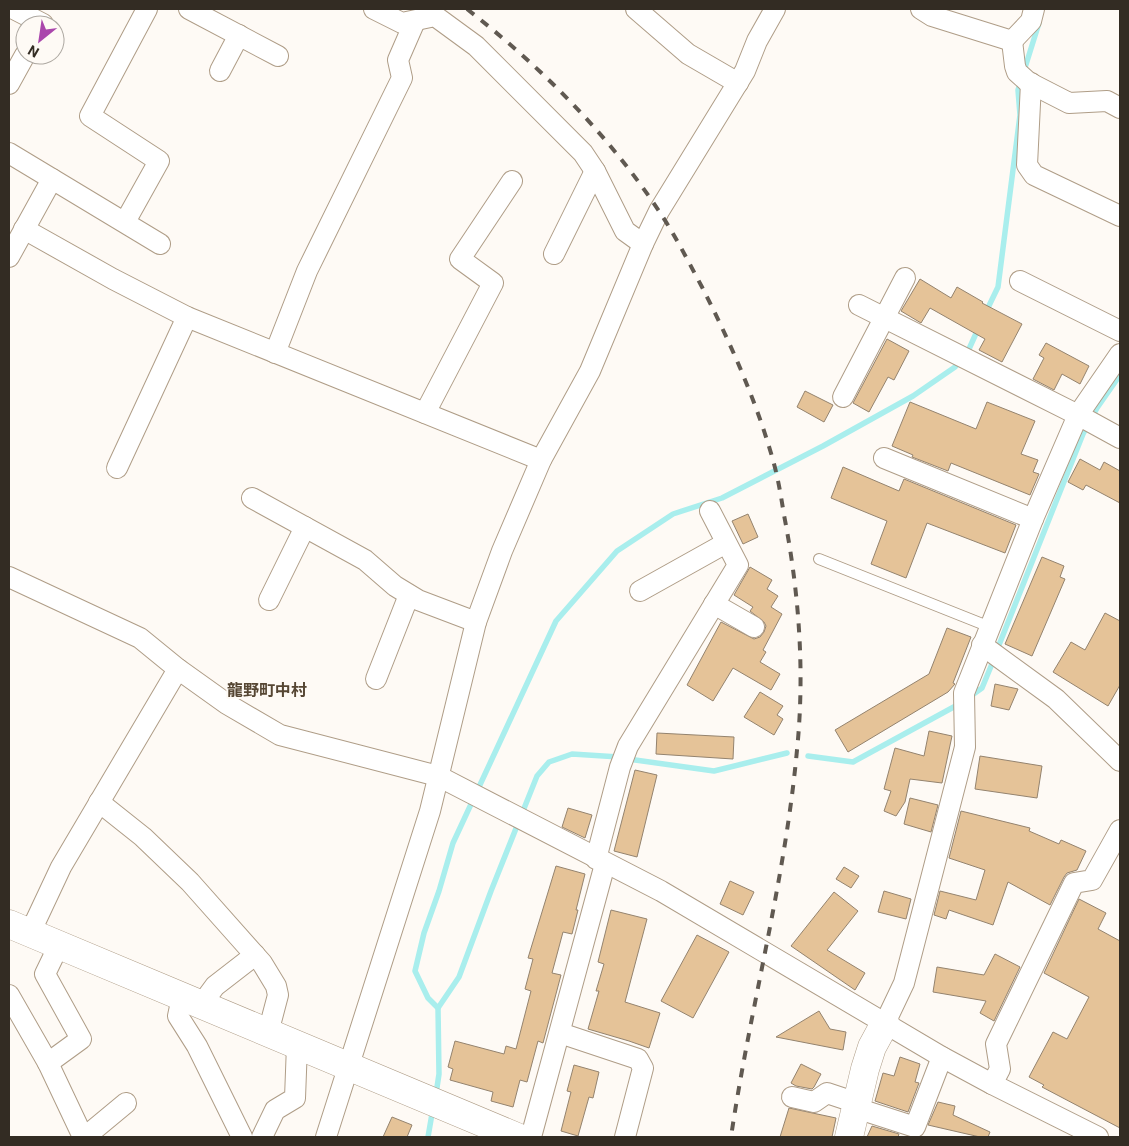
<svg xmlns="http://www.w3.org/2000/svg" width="1129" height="1146" viewBox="0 0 1129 1146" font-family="Roboto,'Noto Sans JP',sans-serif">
  <rect width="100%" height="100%" fill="#fefaf5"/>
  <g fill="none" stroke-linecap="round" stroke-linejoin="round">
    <g stroke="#a9eeed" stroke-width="5.5">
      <polyline points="985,314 998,287 1020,115 1018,90 1039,23"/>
      <polyline points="997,650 1083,434 1097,408 1120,375"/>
      <polyline points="968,698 982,688 994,659"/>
      <polyline points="808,756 853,762 961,703"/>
      <polyline points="628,759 714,771 787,753"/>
      <polyline points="438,1008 459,977 491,891 537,776 549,762 572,754 619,757"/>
      <polyline points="436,1094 439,1074 438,1008 428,998 415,971 424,933 439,891 453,843 556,621 617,551 673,514 722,498 823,446 913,396 955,367 969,349 978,329"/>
      <polyline points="428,1137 433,1108"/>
    </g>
  </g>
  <g fill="#e5c398" stroke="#94836e">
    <polygon points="920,279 951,298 957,287 983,302 982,303 1022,324 1002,362 979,350 985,339 930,308 921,323 901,311"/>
    <polygon points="887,339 909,351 894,380 888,377 869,412 853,403"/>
    <polygon points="1046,343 1089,366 1080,384 1062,374 1054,390 1033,379 1044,358 1039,355"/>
    <polygon points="805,391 833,405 824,422 797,407"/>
    <polygon points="910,402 976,429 987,402 1035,421 1021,454 1038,460 1033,472 1039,474 1030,495 951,463 948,471 912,457 913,455 892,446"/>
    <polygon points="1080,459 1100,470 1104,462 1120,471 1120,503 1086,485 1083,490 1068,482"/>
    <polygon points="843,467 899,491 904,479 1016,525 1005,553 927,523 906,578 871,564 887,521 831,498"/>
    <polygon points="748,514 758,537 743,544 732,521"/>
    <polygon points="1042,557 1064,566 1060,577 1065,579 1032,656 1005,644"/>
    <polygon points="750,567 772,580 767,589 778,596 771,607 782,614 763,650 766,652 760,662 780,674 771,690 733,668 713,701 687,685 721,622 754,639 760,637 764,632 766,626 764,622 750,611 753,607 734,595"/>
    <polygon points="1105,613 1120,621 1120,685 1108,706 1053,672 1071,642 1085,650"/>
    <polygon points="947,628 971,637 953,683 955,684 948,692 848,752 835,730 929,674"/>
    <polygon points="995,684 1018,689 1009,710 991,706"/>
    <polygon points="760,692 783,706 777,715 783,719 774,735 744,717"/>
    <polygon points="929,731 952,736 942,783 910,779 905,802 896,816 884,811 891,791 884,789 895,748 924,756"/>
    <polygon points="657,733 734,737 733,759 656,754"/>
    <polygon points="980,756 1042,766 1037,798 975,789"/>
    <polygon points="635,770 657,775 637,857 614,851"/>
    <polygon points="910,798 938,805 931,832 904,824"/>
    <polygon points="568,808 592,815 585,838 562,827"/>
    <polygon points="961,811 1030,828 1029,831 1059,844 1061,840 1086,851 1077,870 1067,873 1064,877 1050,905 1008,882 993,925 949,910 946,919 934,915 940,891 976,900 985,870 949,858"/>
    <polygon points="556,866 585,874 576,910 578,910 572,934 563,932 552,973 561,975 543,1043 538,1041 527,1082 520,1080 513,1107 491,1101 493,1092 450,1080 453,1069 448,1067 455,1041 504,1054 506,1046 516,1049 531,991 525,989 533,959 528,958"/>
    <polygon points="844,867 859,876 851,888 836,879"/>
    <polygon points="730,881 754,892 743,915 720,904"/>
    <polygon points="884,891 911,899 906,919 878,912"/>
    <polygon points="834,892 858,911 827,950 865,973 855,990 791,946"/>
    <polygon points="1079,899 1106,913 1098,929 1120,941 1120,1128 1042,1087 1044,1085 1029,1077 1053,1032 1067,1039 1089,997 1044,973"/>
    <polygon points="611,910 647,919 625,1002 660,1013 649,1048 629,1041 588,1029 599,991 596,991 604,964 598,962"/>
    <polygon points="697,935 729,952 693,1018 661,1001"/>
    <polygon points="995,954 1020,967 994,1021 980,1013 986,1001 933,992 937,967 984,975"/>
    <polygon points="819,1011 830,1029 846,1032 843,1050 776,1037"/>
    <polygon points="900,1057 920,1064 915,1082 919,1083 908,1112 875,1101 883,1073 894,1076"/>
    <polygon points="801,1064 821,1074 814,1087 812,1089 796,1086 791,1083"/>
    <polygon points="574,1065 599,1072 593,1098 589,1097 578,1136 561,1131 571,1092 567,1091"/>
    <polygon points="938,1102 955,1106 953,1115 990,1132 988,1137 980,1137 928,1125"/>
    <polygon points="789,1108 836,1118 832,1137 780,1137"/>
    <polygon points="392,1117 412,1125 407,1137 383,1137"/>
    <polygon points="872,1126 899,1134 898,1137 867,1137"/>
  </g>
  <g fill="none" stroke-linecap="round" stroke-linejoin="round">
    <defs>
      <polyline id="lane" points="819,559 990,627"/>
      <g id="street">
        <polyline points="14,9 43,24"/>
        <polyline points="189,9 278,56"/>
        <polyline points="374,9 402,23 435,16 476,46 583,153 595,171 625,231 643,244"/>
        <polyline points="636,9 688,54 738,83"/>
        <polyline points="921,9 932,16 1012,41 1031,21 1034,9"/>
        <polyline points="1012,41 1015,66 1017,72 1028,82 1069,103 1107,101 1120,108"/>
        <polyline points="220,71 239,35"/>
        <polyline points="1031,83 1027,165 1034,175 1120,216"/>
        <polyline points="9,84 25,55"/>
        <polyline points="9,153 160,244"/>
        <polyline points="125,222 159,161 90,116 147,9"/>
        <polyline points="24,229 113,279 187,317 541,460"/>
        <polyline points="554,254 595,171"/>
        <polyline points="9,257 52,179"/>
        <polyline points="1020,281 1120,331"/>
        <polyline points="859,305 1078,415 1120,438"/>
        <polyline points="275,353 307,271 402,78 398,60 415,21"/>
        <polyline points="843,397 905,278"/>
        <polyline points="425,413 493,283 460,259 512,181"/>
        <polyline points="884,458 1033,519"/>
        <polyline points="117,468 187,317"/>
        <polyline points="252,498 365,560 395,586 418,600 476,622"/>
        <polyline points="9,577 140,638 178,669 227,704 280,735 438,776 661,891 942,1057 992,1084 1098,1137"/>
        <polyline points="640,591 726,543"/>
        <polyline points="269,600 305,527"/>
        <polyline points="714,604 754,627"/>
        <polyline points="982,645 1056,699 1120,761"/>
        <polyline points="376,679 409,595"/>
        <polyline points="99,802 143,837 190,882 262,963 276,986 278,995 268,1033"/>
        <polyline points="596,859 620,767 628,746 738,565 710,511"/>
        <polyline points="30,933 61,867 178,669"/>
        <polyline points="9,995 48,1063 83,1137"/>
        <polyline points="182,997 178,1016 197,1046 242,1137"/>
        <polyline points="201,1005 215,986 255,955"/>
        <polyline points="885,1023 904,983 965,747 964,693 1033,519 1078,415 1120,354"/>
        <polyline points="560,1033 638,1059 643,1068 625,1137"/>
        <polyline points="48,1063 81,1039 45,974 59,945"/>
        <polyline points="992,1084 1000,1069 996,1044 1074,883 1092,880 1120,830"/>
        <polyline points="792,1097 814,1102 827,1093 857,1103"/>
        <polyline points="856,1108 915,1127 942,1057"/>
        <polyline points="85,1137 126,1103"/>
        <polyline points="262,1137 275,1110 295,1098 297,1045"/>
        <polyline points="326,1137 430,811 476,622 502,551 541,460 590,371 643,244 659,211 745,71 757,41 775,9"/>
        <polyline points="531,1137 605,864"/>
      </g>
      <g id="secondary">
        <polyline points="9,924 517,1137"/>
        <polyline points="849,1137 865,1069 872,1047 885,1023"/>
      </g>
    </defs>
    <use href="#lane" stroke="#af9d87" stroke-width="12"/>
    <use href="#street" stroke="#af9d87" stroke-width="22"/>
    <use href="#secondary" stroke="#af9d87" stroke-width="29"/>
    <use href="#lane" stroke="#fff" stroke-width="10"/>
    <use href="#street" stroke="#fff" stroke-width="20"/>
    <use href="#secondary" stroke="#fff" stroke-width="28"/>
    <path stroke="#605951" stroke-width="4" stroke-dasharray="9 9" stroke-linecap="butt" d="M 467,9 C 540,66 607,133 659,211 C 675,235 688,261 702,287 C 730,342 756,400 773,460 C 778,478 781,496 784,515 C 799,592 805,671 797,750 C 785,881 750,1008 731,1137"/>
  </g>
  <g text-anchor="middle" stroke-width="4" stroke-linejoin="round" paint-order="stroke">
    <g font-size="16" font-weight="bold" fill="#564633" stroke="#fefaf5">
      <text x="267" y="696">龍野町中村</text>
    </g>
  </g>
  <rect width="1129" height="1146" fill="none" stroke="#332c23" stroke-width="20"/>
  <g transform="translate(40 40) rotate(210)"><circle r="24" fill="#fefaf5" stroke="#ada8a1"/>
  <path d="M0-4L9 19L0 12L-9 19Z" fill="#aa46ac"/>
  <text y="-8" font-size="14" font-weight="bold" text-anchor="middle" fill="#332c23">N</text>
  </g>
</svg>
